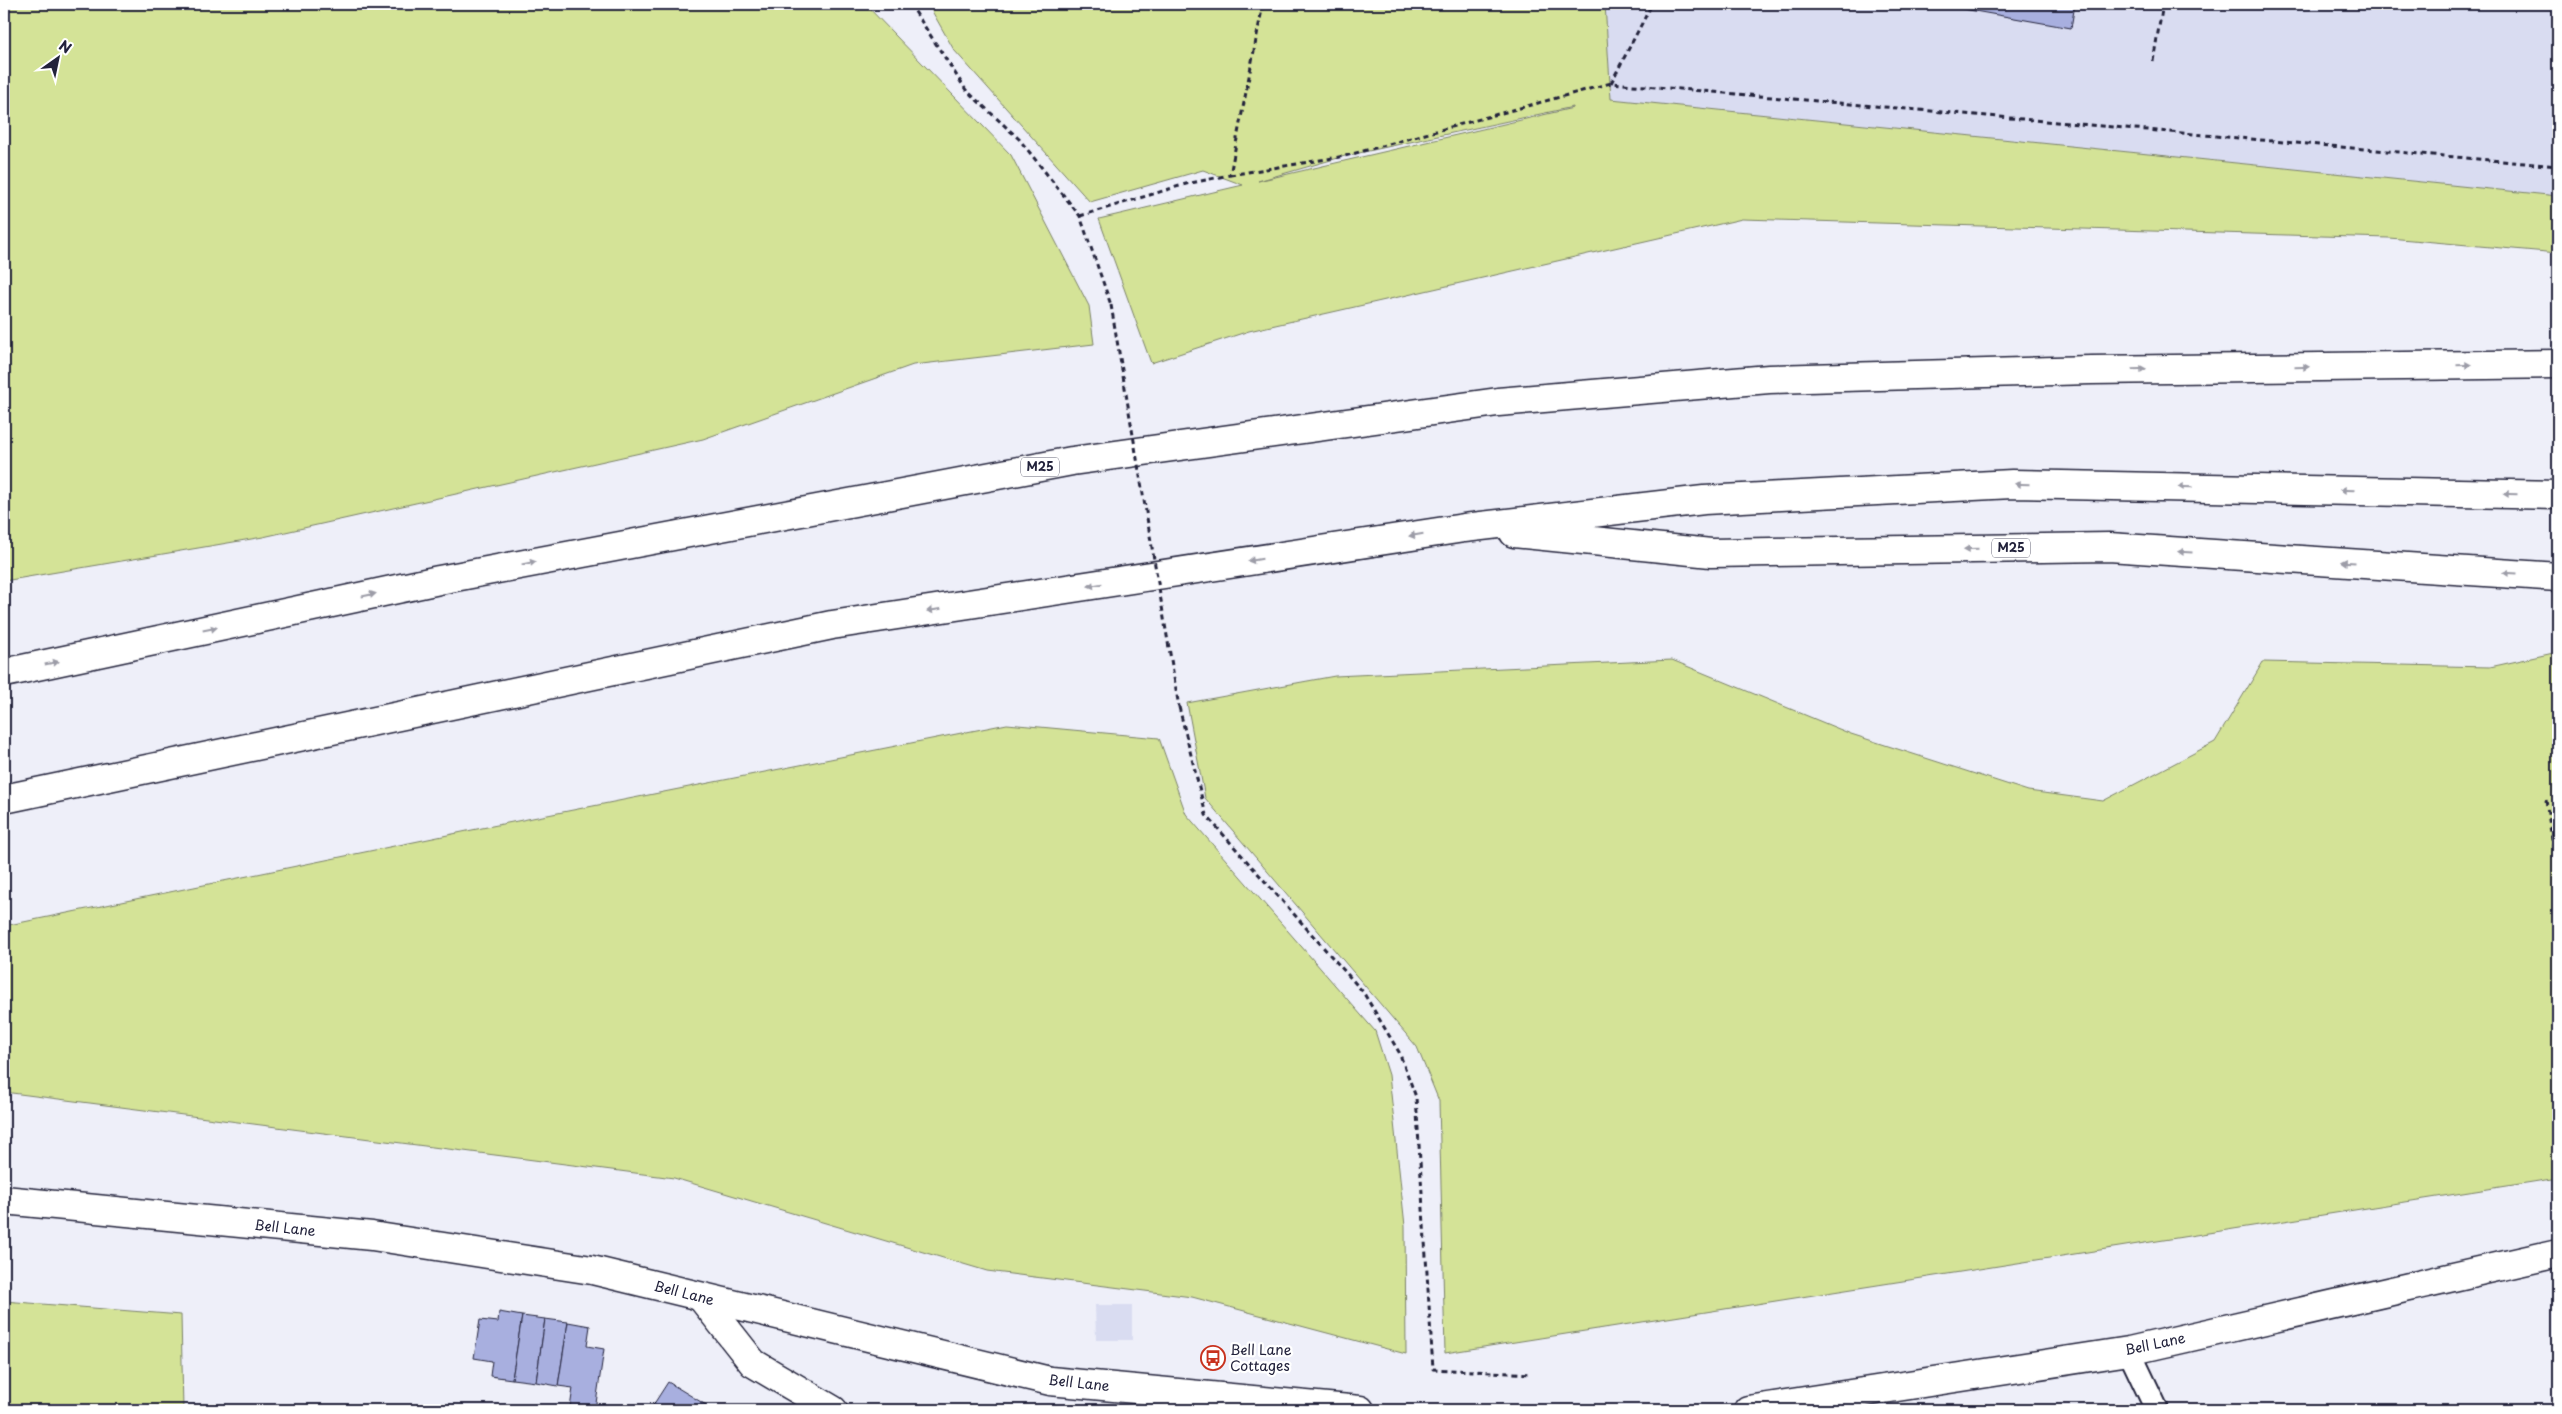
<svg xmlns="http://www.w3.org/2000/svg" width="2562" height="1414" viewBox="0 0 2562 1414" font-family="'Playpen Sans',sans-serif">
  <rect width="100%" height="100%" fill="#eeeff9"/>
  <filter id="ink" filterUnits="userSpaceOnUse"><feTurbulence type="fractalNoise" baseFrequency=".02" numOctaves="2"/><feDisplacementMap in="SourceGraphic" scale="10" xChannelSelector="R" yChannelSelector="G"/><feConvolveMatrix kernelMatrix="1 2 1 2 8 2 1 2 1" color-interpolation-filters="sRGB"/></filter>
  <g filter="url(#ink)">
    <g fill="#d9dcf1">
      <polygon points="1605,4 2558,4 2558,196 1611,99"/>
      <polygon points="1095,1305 1132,1305 1132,1340 1096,1340"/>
    </g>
    <g fill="#d4e397" stroke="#7b8269" fill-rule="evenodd">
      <polygon points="4,4 865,4 1011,155 1089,306 1094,344 913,365 703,439 263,537 4,581"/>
      <path d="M 928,4 L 1605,4 L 1611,99 L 2558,196 L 2558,253 L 2389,238 L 1742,219 L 1249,331 L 1151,363 L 1099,219 L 1243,185 L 1203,170 L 1090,202 L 954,50 ZM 1573,107 L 1573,108 L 1258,181 L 1345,156 Z"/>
      <polygon points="2558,652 2558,1178 1445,1353 1439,1101 1417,1047 1205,798 1187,703 1335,676 1672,660 1851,734 2028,791 2103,801 2215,742 2263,662 2490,667"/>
      <polygon points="1007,724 1159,738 1186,814 1375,1031 1389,1075 1405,1226 1406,1354 1192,1297 987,1271 674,1178 4,1092 4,926 477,829"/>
      <polygon points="4,1301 181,1315 183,1410 4,1410"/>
    </g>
    <g fill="#a8afdf" stroke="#22223b">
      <polygon points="1935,4 2075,4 2071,28"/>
      <polygon points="499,1312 522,1316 512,1379 490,1376 492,1361 474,1358 480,1320 498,1322"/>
      <polygon points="522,1316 545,1319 536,1382 512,1379"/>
      <polygon points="545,1319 568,1322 558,1386 536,1382"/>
      <polygon points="568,1322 590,1326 587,1346 604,1349 595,1410 570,1408 573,1388 558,1386"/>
      <polygon points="668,1382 706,1405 703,1410 650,1410"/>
    </g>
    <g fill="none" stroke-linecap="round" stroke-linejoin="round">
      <defs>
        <polyline id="service" points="2129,1351 2157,1410"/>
        <polyline id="minor" points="701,1297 753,1363 833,1410"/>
        <g id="secondary">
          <polyline points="4,1200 372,1236 592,1270 1050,1381 1360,1410"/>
          <polyline points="1748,1410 2129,1351 2558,1253"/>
        </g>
        <g id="motorway">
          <polyline points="1514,533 1711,553 2109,547 2558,577"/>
          <polyline points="4,673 439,580 1072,461 1498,402 1769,379 2091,370 2558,364"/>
          <polyline points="4,799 832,625 1464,528 1704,500 2012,484 2558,495"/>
        </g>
      </defs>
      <use href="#service" stroke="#22223b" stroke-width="26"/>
      <use href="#minor" stroke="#22223b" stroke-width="31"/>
      <use href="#secondary" stroke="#22223b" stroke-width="31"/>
      <use href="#motorway" stroke="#22223b" stroke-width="31"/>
      <g stroke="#22223b" stroke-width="3" stroke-dasharray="5 4" stroke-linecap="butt">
        <polyline points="910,4 966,90 1019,139 1080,216 1111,305"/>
        <polyline points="2153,61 2163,4"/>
        <polyline points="1611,83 1652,4"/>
        <polyline points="1230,175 1345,156 1611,83 2558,166"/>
        <polyline points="1080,216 1186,184 1230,175 1263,4"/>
        <polyline points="1179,707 1206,815 1363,992 1399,1052 1416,1097 1433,1369 1531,1374"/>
        <polyline points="2546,800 2558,879"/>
      </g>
      <use href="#service" stroke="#fff" stroke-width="22"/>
      <use href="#minor" stroke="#fff" stroke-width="28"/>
      <use href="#secondary" stroke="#fff" stroke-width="28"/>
      <use href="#motorway" stroke="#fff" stroke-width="28"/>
      <polyline stroke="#22223b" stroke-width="3" stroke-dasharray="5 4" stroke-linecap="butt" points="1111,305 1179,707"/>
    </g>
    <defs><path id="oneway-solid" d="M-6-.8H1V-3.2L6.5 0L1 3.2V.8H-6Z" transform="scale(1.25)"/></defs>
    <g fill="#9c9ca7">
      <use href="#oneway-solid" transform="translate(2464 365) rotate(-1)"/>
      <use href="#oneway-solid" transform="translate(2302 367) rotate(-1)"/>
      <use href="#oneway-solid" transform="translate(2139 369) rotate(-1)"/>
      <use href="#oneway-solid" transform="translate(2022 484) rotate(-179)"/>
      <use href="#oneway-solid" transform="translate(2185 487) rotate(-179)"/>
      <use href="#oneway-solid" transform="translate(2347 490) rotate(-179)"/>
      <use href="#oneway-solid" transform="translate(2510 494) rotate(-179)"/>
      <use href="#oneway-solid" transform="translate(1416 535) rotate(171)"/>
      <use href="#oneway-solid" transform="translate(1971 549) rotate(179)"/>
      <use href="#oneway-solid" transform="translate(2185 552) rotate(-176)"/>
      <use href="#oneway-solid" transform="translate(1255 560) rotate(171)"/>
      <use href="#oneway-solid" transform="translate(2348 562) rotate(-176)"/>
      <use href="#oneway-solid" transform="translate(529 563) rotate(-11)"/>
      <use href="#oneway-solid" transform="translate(2510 573) rotate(-176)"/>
      <use href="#oneway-solid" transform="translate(1095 585) rotate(171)"/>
      <use href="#oneway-solid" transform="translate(369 595) rotate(-12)"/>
      <use href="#oneway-solid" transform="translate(934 610) rotate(171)"/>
      <use href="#oneway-solid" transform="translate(210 629) rotate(-12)"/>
      <use href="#oneway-solid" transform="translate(52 663) rotate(-11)"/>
    </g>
  </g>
  <defs>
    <symbol id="bus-ring" viewBox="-11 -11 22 22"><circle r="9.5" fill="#fff" stroke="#c8321e" stroke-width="1.5"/><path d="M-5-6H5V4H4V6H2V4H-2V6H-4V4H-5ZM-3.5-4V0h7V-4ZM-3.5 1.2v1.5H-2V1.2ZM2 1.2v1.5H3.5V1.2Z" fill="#c8321e"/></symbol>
  </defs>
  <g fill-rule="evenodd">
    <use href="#bus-ring" x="1199" y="1344" width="28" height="28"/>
  </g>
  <g text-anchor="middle" stroke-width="4.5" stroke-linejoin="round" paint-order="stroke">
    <g fill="#fff" stroke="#646476" stroke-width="1">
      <rect x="1021" y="457.5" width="38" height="19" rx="4"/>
      <rect x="1992" y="538.5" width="38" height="19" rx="4"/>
    </g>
    <g font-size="12" font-weight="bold" fill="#22223b">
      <text x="1040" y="471">M25</text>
      <text x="2011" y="552">M25</text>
    </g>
    <g font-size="14" fill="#22223b" stroke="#fff">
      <text transform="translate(285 1228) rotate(6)" y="5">Bell Lane</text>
      <text transform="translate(684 1293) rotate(14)" y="5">Bell Lane</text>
      <text transform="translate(2155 1344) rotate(-12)" y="5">Bell Lane</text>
      <text transform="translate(1079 1383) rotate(6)" y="5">Bell Lane</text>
    </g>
    <g font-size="14" fill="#22223b" stroke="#fff" text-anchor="start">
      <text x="1230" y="1355">Bell Lane<tspan x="1230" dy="16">Cottages</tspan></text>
    </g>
  </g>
  <rect width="2562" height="1414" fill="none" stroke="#fff" stroke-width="20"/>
  <rect x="10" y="10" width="2542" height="1394" fill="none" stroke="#22223b" stroke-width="2" filter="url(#ink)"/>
  <g transform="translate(58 58) rotate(33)" stroke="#ffffff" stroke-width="4" paint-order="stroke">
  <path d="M0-4L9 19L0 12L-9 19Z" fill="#22223b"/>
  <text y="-8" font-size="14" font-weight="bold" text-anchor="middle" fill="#22223b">N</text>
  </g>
</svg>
